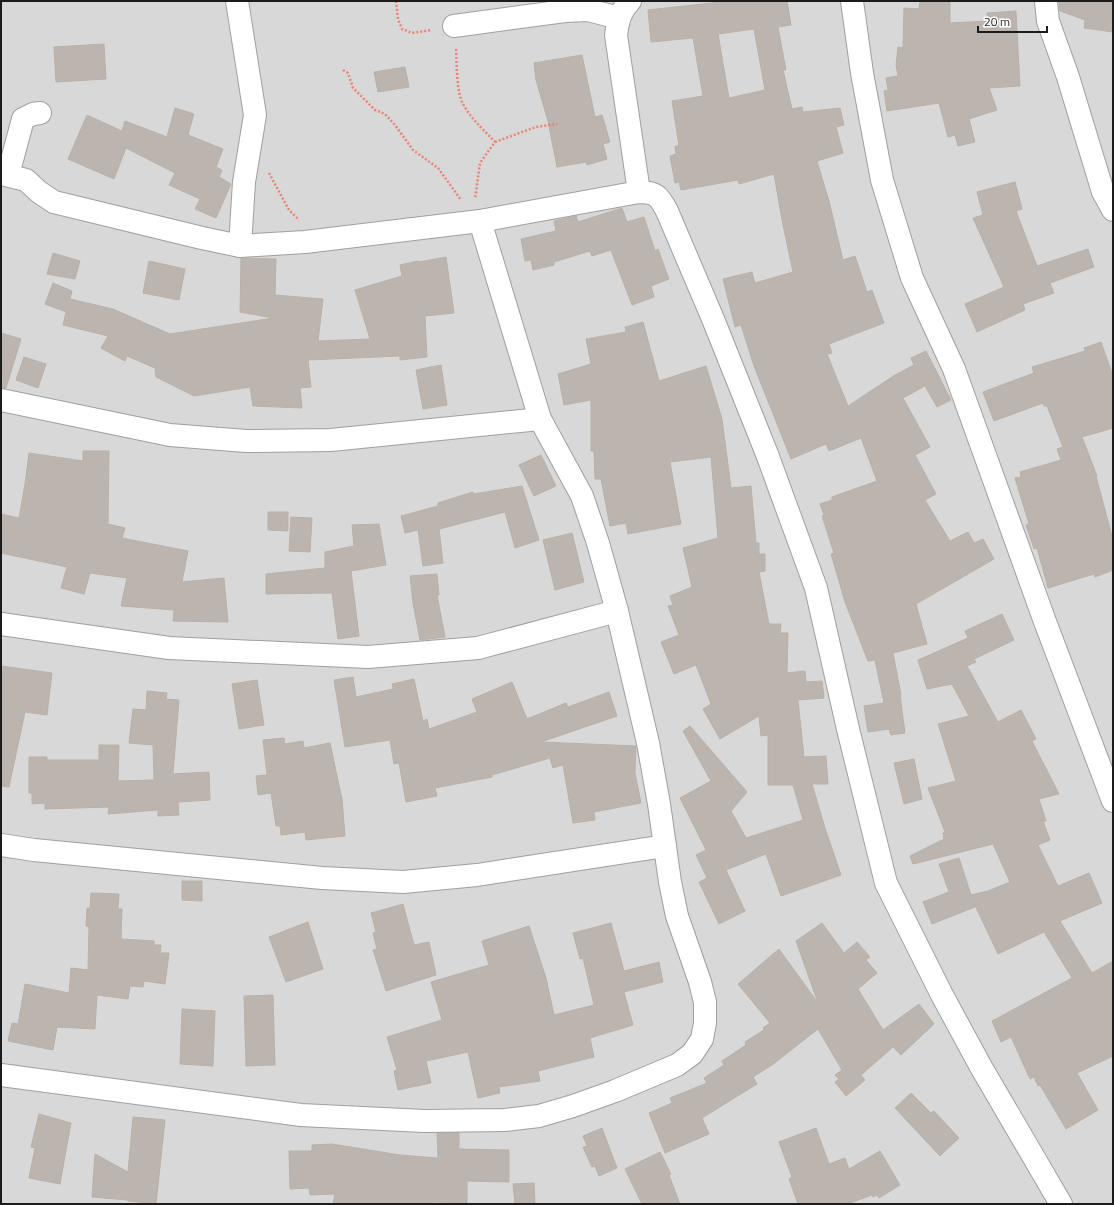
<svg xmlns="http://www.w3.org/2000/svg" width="1114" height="1205" viewBox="0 0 1114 1205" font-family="'Titillium Web',sans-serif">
  <rect width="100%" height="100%" fill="#ece8e2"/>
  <rect fill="#d9d8d8" x="1" y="1" width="1112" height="1203"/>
  <g fill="#bbb4af" stroke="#bbb0a6" fill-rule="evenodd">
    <path d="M 730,1 L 787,1 L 791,25 L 778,27 L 786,70 L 783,70 L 792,109 L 802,107 L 803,112 L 840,108 L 844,125 L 836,127 L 843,153 L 817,161 L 829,201 L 843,260 L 855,256 L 867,292 L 872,290 L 884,323 L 829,344 L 832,353 L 827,354 L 848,406 L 895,375 L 914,365 L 911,358 L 926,351 L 951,400 L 937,407 L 925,386 L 903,398 L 930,447 L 915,455 L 936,494 L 925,500 L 950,541 L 968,532 L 974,543 L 983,539 L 994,559 L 916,604 L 927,644 L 893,653 L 901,695 L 900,695 L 905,733 L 891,735 L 889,729 L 868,732 L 864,706 L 884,703 L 875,660 L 868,661 L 845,602 L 831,554 L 834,553 L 822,516 L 824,515 L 820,504 L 832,500 L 832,497 L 877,481 L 861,438 L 829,451 L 826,444 L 791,459 L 754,366 L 741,325 L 735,327 L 723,279 L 752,272 L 755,283 L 793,272 L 782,220 L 774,174 L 739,184 L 738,180 L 681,190 L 679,182 L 675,183 L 670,156 L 676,154 L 675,146 L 679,146 L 672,101 L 703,96 L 693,38 L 651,42 L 648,10 ZM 754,29 L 765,90 L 729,98 L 718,34 Z"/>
    <polygon points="920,1 950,1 950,23 987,21 987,13 1016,11 1020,86 989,88 997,110 969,119 975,142 958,146 955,135 948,137 939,103 887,111 884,91 888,90 886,78 898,76 896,65 898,47 903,48 904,8 919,9"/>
    <polygon points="1059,1 1113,1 1113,32 1084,28 1085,20 1060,11"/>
    <polygon points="104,44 106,79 56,82 54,47"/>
    <polygon points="582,55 595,117 602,115 610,142 603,144 607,159 587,165 586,162 557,167 548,121 536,80 534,63"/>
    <polygon points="405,67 409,87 378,92 374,72"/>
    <polygon points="175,108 194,114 188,135 223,149 216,167 222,170 219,177 231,184 216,218 195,209 200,199 169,185 175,173 126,148 114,179 68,159 87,115 122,131 125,121 167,137"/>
    <polygon points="1015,182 1022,209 1016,211 1037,266 1088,249 1094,267 1050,283 1054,293 1023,304 1025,310 977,332 965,304 1004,287 973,218 983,215 977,192"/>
    <polygon points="622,208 627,222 644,217 655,251 658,249 669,279 651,286 654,297 632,305 611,250 592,256 590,251 554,262 554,265 533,270 531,260 525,261 521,239 556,231 554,221 576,216 578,222"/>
    <polygon points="53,253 80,261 75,279 47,274"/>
    <polygon points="446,257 454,313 425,316 427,357 400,360 400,356 308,360 311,387 300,388 302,408 253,406 250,387 194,396 156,377 155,368 127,356 125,361 101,348 108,336 63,325 66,312 45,304 53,283 72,291 70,299 113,309 170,334 273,318 240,312 241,258 276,259 275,295 323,299 318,341 370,339 355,290 402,276 400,265 418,261 419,262"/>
    <polygon points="149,261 185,269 179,300 143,293"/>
    <polygon points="643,322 659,381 706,366 722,419 731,488 751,486 756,543 759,543 759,554 765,554 765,571 759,572 769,624 781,624 780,633 788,633 787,673 805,671 806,682 822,681 824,698 798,700 804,757 826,756 828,784 812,784 825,828 841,875 781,896 766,854 726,870 745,911 719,924 699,882 707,878 696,855 706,850 680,798 711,781 683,731 690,726 747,792 731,811 746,838 803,820 793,785 768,785 768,735 761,736 759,716 720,739 703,709 711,704 696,665 674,674 661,642 679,635 668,606 673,605 670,596 692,587 683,548 718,538 711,457 670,462 681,524 628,534 626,523 610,526 601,479 595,479 594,451 591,451 591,400 564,405 558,374 591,364 586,339 626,332 625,327"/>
    <polygon points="1,333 21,339 6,388 1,388"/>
    <polygon points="1101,342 1113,376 1113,428 1082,437 1097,476 1096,476 1113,540 1113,570 1095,577 1094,574 1048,588 1037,548 1034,549 1026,525 1029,524 1015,478 1021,477 1020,472 1061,460 1057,449 1063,447 1047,406 1044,406 1043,403 994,421 983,392 1034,373 1032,367 1085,351 1084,348"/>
    <polygon points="24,357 46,364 38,388 16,380"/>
    <polygon points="441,365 447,405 423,409 416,370"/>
    <polygon points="83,451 109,451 108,524 125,528 122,538 188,551 182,582 224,578 228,622 173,621 174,610 121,606 127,578 90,573 84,594 61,588 67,567 1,553 1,514 19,518 25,484 29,453 83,461"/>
    <polygon points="541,455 556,486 534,496 519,465"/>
    <polygon points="522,486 539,540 515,548 505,512 439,529 443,563 423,566 418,530 405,533 401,516 438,506 438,503 473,492 474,494"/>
    <polygon points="268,512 288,512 288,531 268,530"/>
    <polygon points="291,517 312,518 310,552 289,551"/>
    <polygon points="379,524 386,565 351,571 359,636 338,639 332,593 266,594 266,574 325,568 325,552 354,546 352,525"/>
    <polygon points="572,533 584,582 555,590 543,540"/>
    <polygon points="437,574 439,595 437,595 445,637 420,640 413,603 410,576"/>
    <polygon points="1002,614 1014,640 974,659 976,662 967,666 998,722 1021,710 1036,739 1032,741 1059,794 1039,799 1046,821 1043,821 1050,840 1038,845 1058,886 1089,873 1102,903 1060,921 1092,973 1113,961 1113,1056 1077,1073 1098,1110 1066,1129 1040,1085 1038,1086 1034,1077 1030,1079 1011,1037 1001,1042 992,1021 1072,978 1044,932 998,954 973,901 975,907 932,924 923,902 949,892 939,864 959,858 971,895 988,891 1010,882 993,844 913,864 910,856 944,839 943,833 945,832 928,788 956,781 938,724 969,716 952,684 927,689 918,660 968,638 965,631"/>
    <polygon points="1,666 52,673 47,715 25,712 9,787 1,786"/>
    <polygon points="353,677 356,697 393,689 392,684 414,679 423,721 427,719 429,729 477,712 472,699 512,682 527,719 566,703 568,707 609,692 617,716 541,742 636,746 635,773 641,803 594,812 595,820 573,823 563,765 553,768 550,758 492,775 492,777 435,788 437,796 406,802 399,763 394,764 390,740 345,747 334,680"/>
    <polygon points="257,680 264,725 239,729 232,684"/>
    <polygon points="147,691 167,693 166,699 179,700 173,774 209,772 210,800 178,802 179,815 158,816 158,810 108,814 109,807 45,809 45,803 32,804 32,793 29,793 29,757 47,757 47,760 99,760 99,745 119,745 118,781 154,780 153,745 129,743 133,709 146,710"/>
    <polygon points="284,738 285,744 303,741 304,748 330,743 342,799 345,836 306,840 305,832 281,835 280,826 276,826 271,793 258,795 256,776 267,775 263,740"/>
    <polygon points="914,759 922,799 904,804 894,763"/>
    <polygon points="182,881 202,881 202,901 182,900"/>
    <polygon points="91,893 119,894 118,909 122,909 121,939 154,941 154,945 161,945 160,953 169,953 165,984 144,981 143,987 130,986 128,999 97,995 95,1029 57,1027 53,1050 8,1041 12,1023 18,1024 25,984 69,993 71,968 88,970 89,927 86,926 87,908 90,908"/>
    <polygon points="403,904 414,945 429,942 436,975 386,991 373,950 377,949 373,933 376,932 371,913"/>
    <polygon points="308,922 323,969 286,982 269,937"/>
    <polygon points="611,923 624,971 659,962 663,982 624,992 633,1025 590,1038 594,1057 538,1071 540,1081 499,1087 500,1093 478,1098 468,1052 426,1061 431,1083 398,1090 394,1071 397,1070 387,1037 442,1020 431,982 489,965 482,941 529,926 546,978 554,1015 594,1005 583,958 580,959 573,933"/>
    <polygon points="822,923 844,953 857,942 870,957 866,960 877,973 858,989 883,1030 919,1004 934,1024 901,1055 893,1047 861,1075 865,1080 846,1096 835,1082 839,1079 835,1075 842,1070 818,1029 772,1065 753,1077 757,1084 702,1118 709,1134 665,1153 649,1113 672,1103 670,1098 707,1083 704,1078 724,1065 722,1061 746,1045 745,1042 764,1030 763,1028 770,1023 738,984 779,949 818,1003 796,941"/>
    <polygon points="273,995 275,1065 246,1066 244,996"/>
    <polygon points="182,1009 215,1011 213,1066 180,1064"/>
    <polygon points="911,1093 931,1113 934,1111 959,1138 940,1156 895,1108"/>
    <polygon points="39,1114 71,1123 60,1184 29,1178 35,1148 31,1147"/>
    <polygon points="133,1117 165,1120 156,1204 128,1201 128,1200 92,1197 95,1154 128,1172"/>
    <polygon points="602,1128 617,1168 599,1176 595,1166 592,1167 583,1147 587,1146 583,1136"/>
    <polygon points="816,1128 829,1164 845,1158 849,1169 880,1151 900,1185 879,1198 877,1195 873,1197 872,1195 847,1204 798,1204 789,1179 792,1177 779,1142"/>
    <polygon points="437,1133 459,1133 459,1149 509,1150 509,1182 467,1181 467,1203 434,1202 434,1204 333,1204 335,1194 310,1195 309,1188 290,1189 289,1151 312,1151 312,1145 332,1144 400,1155 438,1158"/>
    <polygon points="660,1152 671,1174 669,1175 680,1204 642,1204 625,1169"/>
    <polygon points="534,1183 535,1204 515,1204 513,1184"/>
  </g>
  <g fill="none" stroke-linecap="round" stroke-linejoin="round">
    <defs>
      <g id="minor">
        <polyline points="237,1 255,115 244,182 240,246"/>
        <path d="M 630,1 C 620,11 618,21 616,35 L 639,192"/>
        <polyline points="852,1 862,73 882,180 912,278 954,369 1044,619 1113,801"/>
        <polyline points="1046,1 1048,21 1068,77 1103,192 1113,210"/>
        <polyline points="454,26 565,11 588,10 619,18"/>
        <path d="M 1,174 L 26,180 L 39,192 L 54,202 L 202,238 L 240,246 L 305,242 L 480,221 L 639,192 C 656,192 659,196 667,211 L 713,319 L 767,454 L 816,588 L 848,729 L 886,883 L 942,995 L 981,1067 L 1061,1204"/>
        <polyline points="8,175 23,119 33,114 40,113"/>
        <polyline points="1,400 170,435 246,441 331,440 540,419"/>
        <polyline points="1,624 169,648 368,657 478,648 617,611"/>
        <polyline points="1,845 34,850 322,878 403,882 477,875 665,846"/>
        <polyline points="1,1075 301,1115 424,1121 505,1120 539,1116 573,1106 615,1091 677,1065 692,1054 702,1039 705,1023 705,1002 700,982 677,916 670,882 659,804 648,743 617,611 598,543 582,496 540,419 480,221"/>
      </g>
    </defs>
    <use href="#minor" stroke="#9f9f9f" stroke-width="24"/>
    <g stroke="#e88376" stroke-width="2.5" stroke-dasharray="2 2" stroke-linecap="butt">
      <polyline points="396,1 398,19 402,29 412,33 432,30"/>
      <path d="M 456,49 C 457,64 456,90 463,104 C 471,119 484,130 495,142 L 480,163 L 475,199"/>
      <polyline points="343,70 348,73 353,88 375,110 385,114 395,125 413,150 438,168 461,200"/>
      <polyline points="495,142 536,127 557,124"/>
      <polyline points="269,173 289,210 299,220"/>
    </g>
    <use href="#minor" stroke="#fff" stroke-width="22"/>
  </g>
  <rect width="1114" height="1205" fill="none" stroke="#1b1b1b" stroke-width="4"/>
  <path d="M978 26v6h69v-6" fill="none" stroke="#1b1b1b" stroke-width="2"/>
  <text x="984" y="26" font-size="12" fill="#1b1b1b" stroke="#ffffff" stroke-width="3" paint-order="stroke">20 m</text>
</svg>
